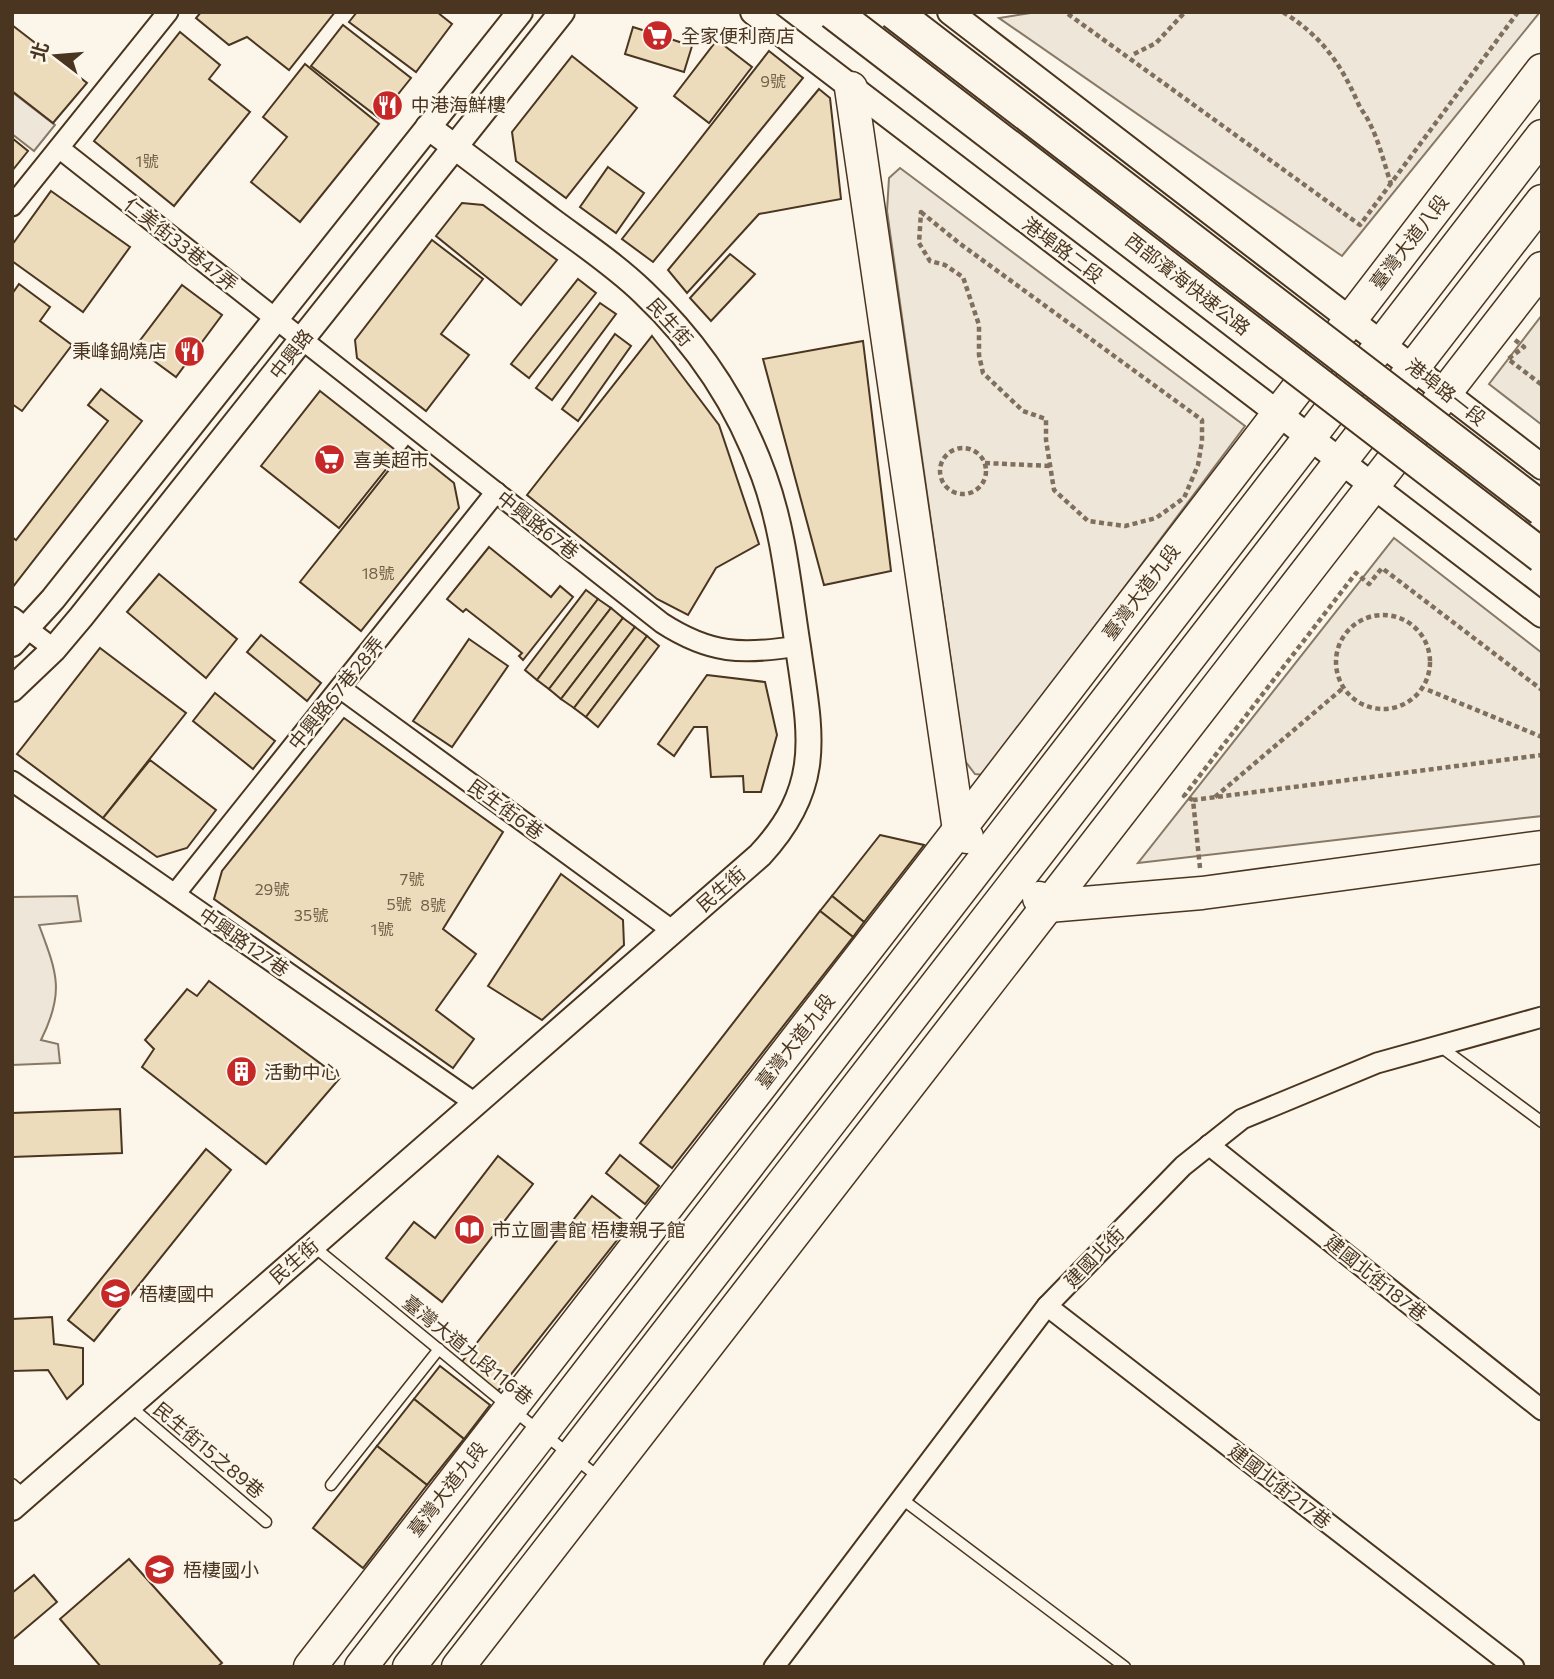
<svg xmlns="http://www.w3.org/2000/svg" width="1554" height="1679" viewBox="0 0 1554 1679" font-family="Commissioner,'Noto Sans TC',sans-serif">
  <rect width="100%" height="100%" fill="#fbf6e9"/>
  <g fill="#ede6d9" stroke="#887966" stroke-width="2">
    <polygon points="1037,12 1540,12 1342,256 999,18"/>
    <polygon points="12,92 55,125 34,151 12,134"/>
    <polygon points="900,168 1245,426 984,775 975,774 965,761 887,211 889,178"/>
    <polygon points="1542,315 1542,425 1489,384"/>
    <polygon points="1394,538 1542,653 1542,816 1138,863"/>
    <path d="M 77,896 L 81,921 L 39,925 C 57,973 65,992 41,1040 L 58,1044 L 60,1063 L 12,1065 L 12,897 Z"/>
  </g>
  <g fill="#ecdcbc" stroke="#4a3520" stroke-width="2">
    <polygon points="201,12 335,12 289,70 247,37 229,45 196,18"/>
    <polygon points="357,12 437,12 452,24 416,72 349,22"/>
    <polygon points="12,25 87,83 53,123 12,91"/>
    <polygon points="343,25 411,78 379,118 311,66"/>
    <polygon points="633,27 692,46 684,72 625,54"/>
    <polygon points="180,32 220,65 209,79 250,112 174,206 94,141"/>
    <polygon points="717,40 752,67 709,123 674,96"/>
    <polygon points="769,51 803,78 653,262 622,239"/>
    <polygon points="572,56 637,108 566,198 516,161 512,132"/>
    <polygon points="305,64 379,124 300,222 251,182 287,137 263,117"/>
    <polygon points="819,89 830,98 841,199 759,214 687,293 668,270"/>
    <polygon points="12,138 28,151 12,171"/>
    <polygon points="608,167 644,193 616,233 580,207"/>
    <polygon points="51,191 130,247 83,312 12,261 12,245"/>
    <polygon points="462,203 483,205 557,260 521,305 436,236"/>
    <polygon points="432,240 483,279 441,334 469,355 426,411 357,358 355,340"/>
    <polygon points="730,254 755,274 711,321 690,298"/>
    <polygon points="578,279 596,293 529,378 511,364"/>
    <polygon points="19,284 50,307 40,321 72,345 22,411 12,404 12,294"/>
    <polygon points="182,285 222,315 176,377 135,347"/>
    <polygon points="600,303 616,314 552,400 536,388"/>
    <polygon points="615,334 631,346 578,421 562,409"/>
    <polygon points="652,336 719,425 759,544 716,568 688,615 657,599 527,495"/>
    <polygon points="863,341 891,571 824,585 763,359"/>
    <polygon points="101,389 142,421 12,588 12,537 16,540 108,421 88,405"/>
    <polygon points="320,391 399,453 339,528 261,466"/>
    <polygon points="408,446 454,483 459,508 361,631 300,582"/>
    <polygon points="489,547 551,597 560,586 573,597 523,660 519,656 522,653 493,630 466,609 463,612 447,599"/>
    <polygon points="159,574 237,639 206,678 127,612"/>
    <polygon points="586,590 598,599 537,680 525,670"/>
    <polygon points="598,599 611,608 549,689 537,680"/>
    <polygon points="611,608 623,618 561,699 549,689"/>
    <polygon points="623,618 635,627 574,708 561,699"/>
    <polygon points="635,627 647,636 586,717 574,708"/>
    <polygon points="261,635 321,683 307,701 247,652"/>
    <polygon points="647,636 659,646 598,727 586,717"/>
    <polygon points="469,639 508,666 452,747 413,721"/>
    <polygon points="100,648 186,713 103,818 17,754"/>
    <polygon points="707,675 765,682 777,735 761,792 744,792 743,776 711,777 707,727 694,727 674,756 658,744"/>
    <polygon points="215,693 275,741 253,769 193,721"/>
    <polygon points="344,718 503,832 443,929 476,954 436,1010 474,1039 453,1068 214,899 222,871"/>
    <polygon points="150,760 216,810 187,848 157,857 103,818"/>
    <polygon points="880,835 924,845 864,922 832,896"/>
    <polygon points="561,874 623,920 624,945 542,1020 488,986"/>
    <polygon points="832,896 864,922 853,937 820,911"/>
    <polygon points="820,911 853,937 672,1168 640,1143"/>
    <polygon points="209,981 340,1078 266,1164 142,1067 154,1049 145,1040 187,989 197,996"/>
    <polygon points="120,1109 122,1153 12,1157 12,1113"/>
    <polygon points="206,1149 231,1170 94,1341 68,1320"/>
    <polygon points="620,1155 659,1186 645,1204 606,1173"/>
    <polygon points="498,1156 533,1184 442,1302 386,1258 414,1222 435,1238"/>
    <polygon points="592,1196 629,1225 497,1392 461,1363"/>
    <polygon points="52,1317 54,1344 83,1348 83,1384 67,1399 48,1370 12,1371 12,1319"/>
    <polygon points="440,1366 490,1405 464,1439 414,1399"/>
    <polygon points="414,1399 464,1439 427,1485 377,1446"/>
    <polygon points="377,1446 427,1485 363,1568 313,1528"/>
    <polygon points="129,1559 222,1663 217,1667 101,1667 60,1619"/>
    <polygon points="34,1575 57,1602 12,1640 12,1593"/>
  </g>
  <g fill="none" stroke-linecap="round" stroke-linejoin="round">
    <defs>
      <g id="service">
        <polyline points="1441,1047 1542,1122"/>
        <polyline points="312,1245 510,1408 600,1478"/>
        <polyline points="130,1406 266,1522"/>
        <polyline points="12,1484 26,1496"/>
        <polyline points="331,1485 439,1349"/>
        <polyline points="902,1499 1125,1667"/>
      </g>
      <g id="minor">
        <path d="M 59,148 L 662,623 C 710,654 742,655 798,646"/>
        <polyline points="12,206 168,12"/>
        <polyline points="12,617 54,649"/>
        <polyline points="340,688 673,931"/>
        <polyline points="12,781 475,1103"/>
        <polyline points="175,894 496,492"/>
        <polyline points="1209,1145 1542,1410"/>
        <polyline points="1047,1306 1514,1667"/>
        <polyline points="774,1667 1047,1306 1183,1166 1242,1119 1377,1063 1542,1017"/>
      </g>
      <g id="tertiary">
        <polyline points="753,12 1542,615"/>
        <polyline points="950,12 1542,467"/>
        <polyline points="12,644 53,599 520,12"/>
        <polyline points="12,689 54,649 81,617 562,12"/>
        <path d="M 12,1508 L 760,855 C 825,785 810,733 798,647 C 789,590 784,531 764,476 C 739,406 697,343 643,292 C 615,265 582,243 551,220 C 510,189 470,158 428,127"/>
      </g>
      <g id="primary">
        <polyline points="851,88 959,830 967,837"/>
        <polyline points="1039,898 1048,906 1202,893 1542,847"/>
        <polyline points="310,1667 959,830 1542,70"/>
        <polyline points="361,1667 1542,136"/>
        <polyline points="409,1667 1542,201"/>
        <polyline points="458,1667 1542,268"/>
      </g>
    </defs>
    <use href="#service" stroke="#4a3520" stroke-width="13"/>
    <use href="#minor" stroke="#4a3520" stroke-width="23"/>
    <use href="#tertiary" stroke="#4a3520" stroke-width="28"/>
    <use href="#primary" stroke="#4a3520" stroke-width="35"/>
    <g stroke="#7f6f5c" stroke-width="4.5" stroke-dasharray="5 3.5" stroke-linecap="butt">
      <path d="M 1283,12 C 1321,36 1340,62 1358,103 C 1361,110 1366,115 1369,122 C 1379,141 1384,163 1391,184"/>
      <polyline points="1068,14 1360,225 1518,12"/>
      <polyline points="1134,54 1156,43 1185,12"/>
      <polygon points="921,212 959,243 1202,420 1202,441 1198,465 1184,498 1156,518 1125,526 1088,521 1054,490 1046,440 1046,419 1023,411 983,373 979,355 979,325 963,277 945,265 930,261 919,243"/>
      <polyline points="1515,340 1524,347 1508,359 1542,385"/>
      <circle cx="963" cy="471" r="23"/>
      <polyline points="985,463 1051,466"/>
      <circle cx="1383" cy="662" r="47"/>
      <polyline points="1428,690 1542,737"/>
      <polyline points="1215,797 1342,689"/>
      <polyline points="1193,800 1184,796 1356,573 1369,584 1382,568 1542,690"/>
      <polyline points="1200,868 1193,800 1542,755"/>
    </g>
    <use href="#service" stroke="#fbf6e9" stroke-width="10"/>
    <use href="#minor" stroke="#fbf6e9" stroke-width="19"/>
    <use href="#tertiary" stroke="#fbf6e9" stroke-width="24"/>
    <use href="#primary" stroke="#fbf6e9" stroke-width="32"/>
    <defs>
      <g id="trunk-bridge">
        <polyline points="833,12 1542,556"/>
        <polyline points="894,12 1542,509"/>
      </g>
    </defs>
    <use href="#trunk-bridge" stroke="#4a3520" stroke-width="37" stroke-linecap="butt"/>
    <use href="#trunk-bridge" stroke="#fbf6e9" stroke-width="33"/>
  </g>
  <defs>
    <symbol id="supermarket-disc" viewBox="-11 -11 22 22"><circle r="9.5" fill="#c62828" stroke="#fbf6e9"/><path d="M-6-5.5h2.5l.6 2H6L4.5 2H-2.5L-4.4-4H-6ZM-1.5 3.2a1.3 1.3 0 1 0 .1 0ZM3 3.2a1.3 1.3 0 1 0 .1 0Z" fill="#fff"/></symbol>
    <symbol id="restaurant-disc" viewBox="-11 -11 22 22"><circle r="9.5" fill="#c62828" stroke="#fbf6e9"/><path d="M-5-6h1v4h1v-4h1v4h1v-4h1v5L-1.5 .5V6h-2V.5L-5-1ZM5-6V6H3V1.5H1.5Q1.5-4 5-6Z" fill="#fff"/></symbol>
    <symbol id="building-disc" viewBox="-11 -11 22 22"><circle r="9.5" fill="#c62828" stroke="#fbf6e9"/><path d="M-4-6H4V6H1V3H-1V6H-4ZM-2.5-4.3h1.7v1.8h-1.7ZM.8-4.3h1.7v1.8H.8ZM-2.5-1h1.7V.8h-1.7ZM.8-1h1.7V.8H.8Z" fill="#fff"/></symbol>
    <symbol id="library-disc" viewBox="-11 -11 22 22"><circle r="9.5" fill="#c62828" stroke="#fbf6e9"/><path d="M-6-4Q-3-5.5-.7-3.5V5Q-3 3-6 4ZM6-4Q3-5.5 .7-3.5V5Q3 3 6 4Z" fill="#fff"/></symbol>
    <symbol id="school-disc" viewBox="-11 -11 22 22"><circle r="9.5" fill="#c62828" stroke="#fbf6e9"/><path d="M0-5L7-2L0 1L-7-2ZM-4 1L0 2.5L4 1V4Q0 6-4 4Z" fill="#fff"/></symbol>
  </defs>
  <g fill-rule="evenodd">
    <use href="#supermarket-disc" x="640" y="18" width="35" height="35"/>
    <use href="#restaurant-disc" x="370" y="88" width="35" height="35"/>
    <use href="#restaurant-disc" x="172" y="334" width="35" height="35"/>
    <use href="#supermarket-disc" x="312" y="442" width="35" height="35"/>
    <use href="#building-disc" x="224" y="1054" width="35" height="35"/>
    <use href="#library-disc" x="452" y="1212" width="35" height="35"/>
    <use href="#school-disc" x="98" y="1276" width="35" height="35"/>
    <use href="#school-disc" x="142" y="1552" width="35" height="35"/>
  </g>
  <g text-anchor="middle" stroke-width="5" stroke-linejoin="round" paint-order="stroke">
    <g font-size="16" fill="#725f47">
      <text x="773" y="87">9號</text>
      <text x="147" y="167">1號</text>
      <text x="378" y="579">18號</text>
      <text x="412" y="885">7號</text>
      <text x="272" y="895">29號</text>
      <text x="399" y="910">5號</text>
      <text x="433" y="911">8號</text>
      <text x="311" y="921">35號</text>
      <text x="382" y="935">1號</text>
    </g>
    <g font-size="19" fill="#4a3520" stroke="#fbf6e9" text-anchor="start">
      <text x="681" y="43">全家便利商店</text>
      <text x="411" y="112">中港海鮮樓</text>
      <text x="167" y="358" text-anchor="end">秉峰鍋燒店</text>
      <text x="353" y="467">喜美超市</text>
      <text x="264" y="1079">活動中心</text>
      <text x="492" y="1237">市立圖書館 梧棲親子館</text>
      <text x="139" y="1301">梧棲國中</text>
      <text x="183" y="1577">梧棲國小</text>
    </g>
    <g font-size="19" fill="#4a3520" stroke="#fbf6e9">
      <text transform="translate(1409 242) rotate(-52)" y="7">臺灣大道八段</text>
      <text transform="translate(181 244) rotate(38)" y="7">仁美街33巷47弄</text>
      <text transform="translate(1063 250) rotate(37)" y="7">港埠路二段</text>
      <text transform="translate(1188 284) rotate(38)" y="7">西部濱海快速公路</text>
      <text transform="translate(670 322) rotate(48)" y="7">民生街</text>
      <text transform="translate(291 354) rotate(-52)" y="7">中興路</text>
      <text transform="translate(1446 392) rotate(38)" y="7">港埠路一段</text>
      <text transform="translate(538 525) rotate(38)" y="7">中興路67巷</text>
      <text transform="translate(1141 592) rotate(-53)" y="7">臺灣大道九段</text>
      <text transform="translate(336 693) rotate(-51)" y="7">中興路67巷28弄</text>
      <text transform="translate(506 809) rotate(36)" y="7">民生街6巷</text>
      <text transform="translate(721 889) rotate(-41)" y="7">民生街</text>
      <text transform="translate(244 942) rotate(35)" y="7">中興路127巷</text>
      <text transform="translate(795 1041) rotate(-52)" y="7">臺灣大道九段</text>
      <text transform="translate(1094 1257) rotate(-46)" y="7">建國北街</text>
      <text transform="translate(294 1261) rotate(-41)" y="7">民生街</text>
      <text transform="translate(1376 1278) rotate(39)" y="7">建國北街187巷</text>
      <text transform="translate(468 1350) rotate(39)" y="7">臺灣大道九段116巷</text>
      <text transform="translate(209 1450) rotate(40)" y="7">民生街15之89巷</text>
      <text transform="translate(1280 1486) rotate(38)" y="7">建國北街217巷</text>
      <text transform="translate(447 1489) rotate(-52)" y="7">臺灣大道九段</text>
    </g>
  </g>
  <rect width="1554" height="1679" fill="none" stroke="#4a3520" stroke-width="28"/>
  <g transform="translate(56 56) rotate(286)" stroke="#fbf6e9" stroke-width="5" paint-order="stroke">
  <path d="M0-5L12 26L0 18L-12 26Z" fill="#4a3520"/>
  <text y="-10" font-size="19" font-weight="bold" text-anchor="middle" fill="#4a3520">北</text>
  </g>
</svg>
